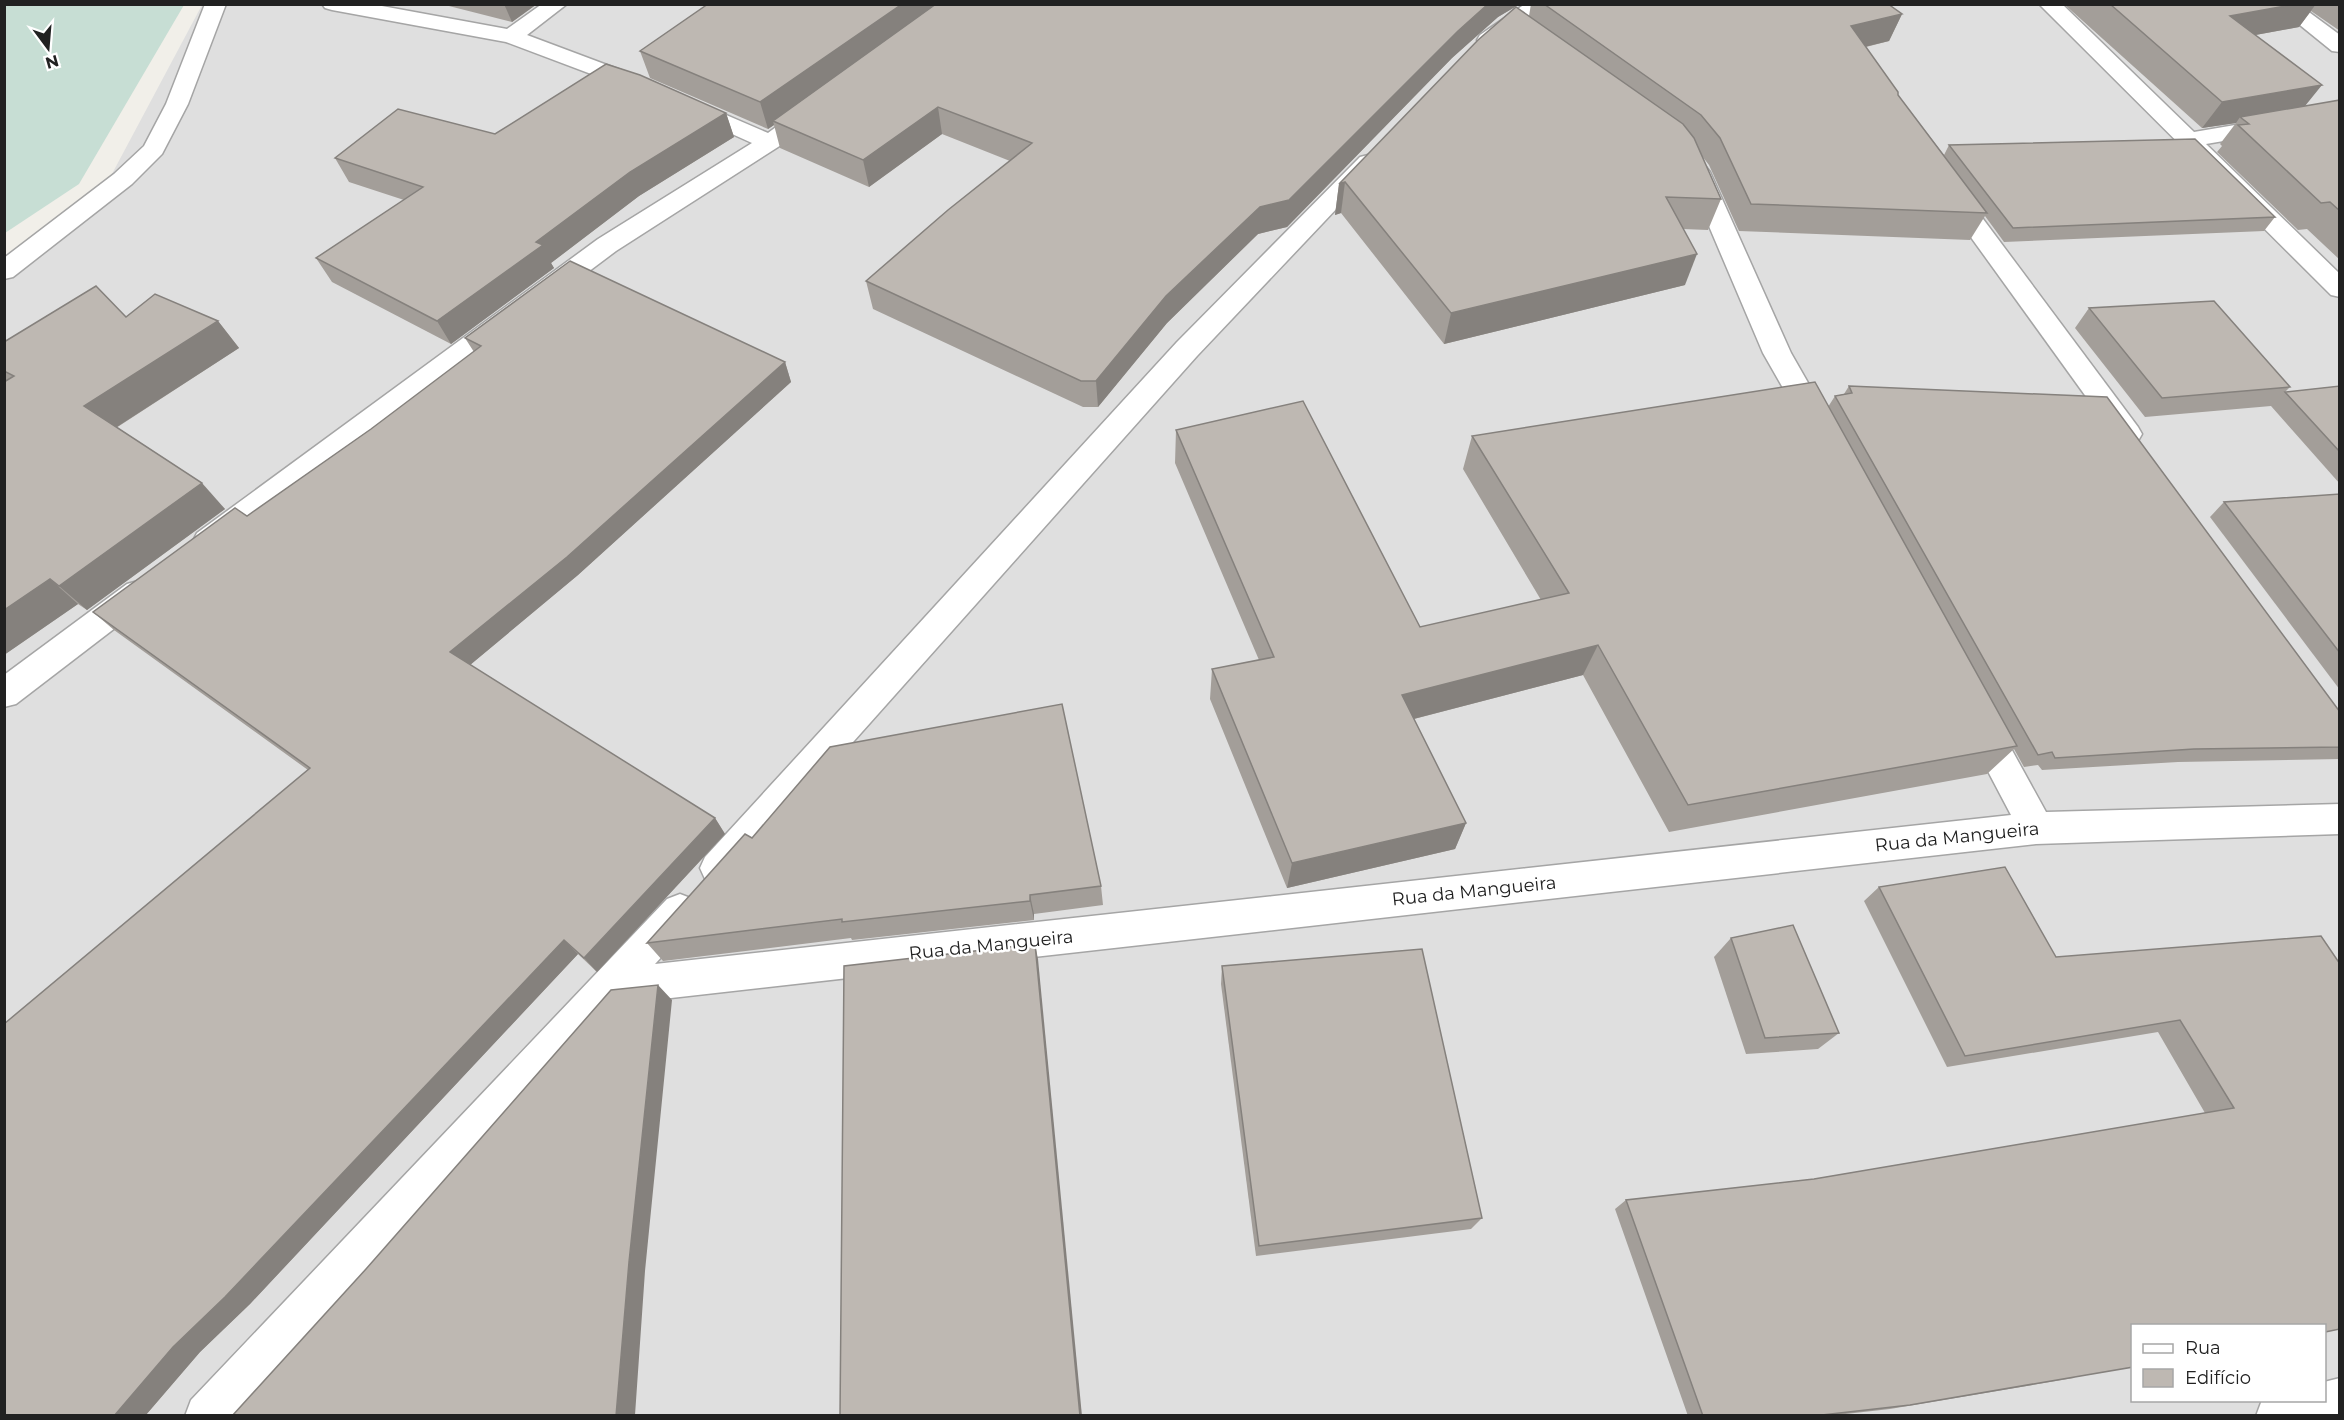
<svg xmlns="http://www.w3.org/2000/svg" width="2344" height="1420" viewBox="0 0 2344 1420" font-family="Montserrat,sans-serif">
  <rect width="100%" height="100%" fill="#f1efe9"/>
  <path fill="#dfdfdf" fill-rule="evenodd" d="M 202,5 L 2339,5 L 2339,1415 L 5,1415 L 4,258 L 105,187 ZM 2132,1326 L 2324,1326 L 2324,1400 L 2132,1400 Z"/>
  <polygon fill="#c7ded4" points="5,4 184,5 79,184 5,233"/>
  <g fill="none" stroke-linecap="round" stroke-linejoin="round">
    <defs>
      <g id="street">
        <polygon points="205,4 226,4 188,104 162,154 132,184 13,277 4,279 4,258 114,174 144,146 166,104"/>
        <polygon points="322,4 371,4 507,29 542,4 567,4 527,35 647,80 650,85 647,90 639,92 506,42 332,10 325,8"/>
        <polygon points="1525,4 1551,4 1496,45 1488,47 1480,45 1477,40 1480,35"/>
        <polygon points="2039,4 2062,4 2194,132 2340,107 2340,121 2206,144 2340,274 2340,297 2331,295"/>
        <polygon points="2274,4 2298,4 2340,35 2340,52 2332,51"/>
        <path d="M 689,99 L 768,133 C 784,122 803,101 822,106 L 825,111 L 822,116 L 778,147 L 616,251 L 219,549 L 208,553 L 197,549 L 193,541 L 197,533 L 598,239 L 752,143 L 681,111 L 678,106 L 681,101 Z"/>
        <polygon points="1368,155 1376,157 1380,162 1376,167 1197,356 731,879 718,884 705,879 700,868 705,857 1177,342 1360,157"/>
        <polygon points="1698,165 1706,167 1710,172 1791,353 1831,423 1827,430 1817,433 1807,430 1763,353 1686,172 1690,167"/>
        <polygon points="1951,185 1960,188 2138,427 2142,434 2138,441 2128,444 2118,441 1939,193 1942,188"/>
        <polygon points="138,581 149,584 154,593 149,602 16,704 4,707 4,675 127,584"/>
        <polygon points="1979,708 1991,712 2046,812 2340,804 2340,834 2036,844 618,1004 238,1416 185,1416 191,1400 667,899 680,894 693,899 698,911 693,923 655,964 2011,815 1962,722 1967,712"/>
        <polygon points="2340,1378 2340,1416 2256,1416 2262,1400 2324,1400 2324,1382"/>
      </g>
    </defs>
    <use href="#street" stroke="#a5a5a5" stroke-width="3"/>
    <use href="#street" fill="#fff" fill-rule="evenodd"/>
  </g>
  <g fill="#a39e99">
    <polygon points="441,4 537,4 512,22"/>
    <polygon points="708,4 1520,4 1498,17 1452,58 1287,227 1258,234 1167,323 1098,407 1083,407 873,309 866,281 1010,161 942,134 869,187 780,148 774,125 768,129 650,78 640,51"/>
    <polygon points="1531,4 1888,4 1902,14 1889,41 1866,47 1898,95 1944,155 1949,145 2275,217 2264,231 2004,242 1985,216 1970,240 1739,231 1709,165 1702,156 1721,199 1708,230 1683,229 1685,285 1444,344 1341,213 1335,215 1339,184 1529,16"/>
    <polygon points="2064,4 2340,4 2340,31 2311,11 2299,27 2255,35 2305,106 2340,100 2340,260 2307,229 2298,230 2217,152 2222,146 2220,144 2236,123 2202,128"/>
    <polygon points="726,113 734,137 639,196 551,263 554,268 451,344 332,282 316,258 404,200 349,182 335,158 495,134"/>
    <polygon points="2089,308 2290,387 2285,392 2340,386 2340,484 2271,406 2145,417 2075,328"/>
    <polygon points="126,317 218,321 239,348 116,428 225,509 87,610 78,604 4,655 4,342"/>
    <polygon points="465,338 785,362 791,382 578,575 470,665 715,818 725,834 597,972 578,954 250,1304 200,1352 145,1416 4,1416 308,770 114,630 93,612 247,516 371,429 474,352"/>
    <polygon points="1849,386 2340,712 2340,759 2178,762 2042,770 2038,765 2024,767 2014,749 1987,774 1669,832 1583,675 1414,719 1466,823 1455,849 1287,888 1210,699 1212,669 1259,660 1175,463 1176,430 1420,627 1541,600 1463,469 1472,436 1828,407 1835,396 1844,394"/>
    <polygon points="2340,494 2340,690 2210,517 2224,502"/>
    <polygon points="752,838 1101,886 1103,905 1034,914 1034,920 852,940 851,938 663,961 647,943"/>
    <polygon points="1879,887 2056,957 2340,964 2074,1378 1890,1409 1828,1416 1688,1416 1615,1209 1626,1200 1814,1179 2205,1113 2158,1032 1947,1067 1864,901"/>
    <polygon points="1731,938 1839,1033 1818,1049 1746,1054 1714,957"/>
    <polygon points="1222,966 1482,1218 1471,1229 1256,1256 1221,984"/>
  </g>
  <g fill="#85817d">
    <polygon points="504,4 537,4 512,22"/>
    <polygon points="902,4 945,4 773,121 774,125 768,129 760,102"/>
    <polygon points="1488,4 1520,4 1498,17 1452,58 1287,227 1258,234 1167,323 1098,407 1096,381 1166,296 1260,207"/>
    <polygon points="2296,4 2316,4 2299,27 2212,43 2230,16"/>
    <polygon points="1902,14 1889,41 1839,53 1851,26"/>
    <polygon points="2322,85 2301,111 2240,117 2236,123 2202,128 2222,102"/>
    <polygon points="938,107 942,134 869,187 863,160"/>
    <polygon points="726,113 734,137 639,196 551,263 554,268 451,344 437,321 536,242 630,172"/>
    <polygon points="1345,182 1341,213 1335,215 1339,184"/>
    <polygon points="1697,254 1685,285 1444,344 1451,313"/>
    <polygon points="218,321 239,348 109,432 84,406"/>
    <polygon points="785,362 791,382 578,575 464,670 450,652"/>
    <polygon points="202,483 225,509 87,610 59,586"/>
    <polygon points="50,579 78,604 4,655 4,610"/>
    <polygon points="1598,645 1583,675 1394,724 1402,695"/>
    <polygon points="715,818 725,834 597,972 584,958"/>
    <polygon points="1466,823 1455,849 1287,888 1292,863"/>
    <polygon points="1030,895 1034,914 1034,920 1030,901"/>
    <polygon points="564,940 578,954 250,1304 200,1352 145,1416 114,1416 173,1347"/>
    <polygon points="1035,944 1038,959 1082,1416 1080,1416"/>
    <polygon points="658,985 672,1000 645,1271 635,1415 616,1416 629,1262"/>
  </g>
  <g fill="#beb8b2" stroke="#85817d" stroke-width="1.5">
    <polygon points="708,4 902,4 760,102 640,51"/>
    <polygon points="936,4 1488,4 1458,31 1289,200 1260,207 1166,296 1096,381 1081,381 866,281 948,210 1032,143 938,107 863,160 773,121"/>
    <polygon points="1544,4 1888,4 1902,14 1851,26 1898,92 1898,95 1987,213 1751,204 1720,138 1701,115"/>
    <polygon points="2110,4 2296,4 2230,16 2322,85 2222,102"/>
    <polygon points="1516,7 1683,124 1694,138 1721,199 1666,197 1697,254 1451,313 1345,182 1339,184 1478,40"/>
    <polygon points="606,64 640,75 726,113 630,172 536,242 543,245 437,321 316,258 423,187 335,158 398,109 495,134"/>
    <polygon points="2340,100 2340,211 2330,202 2321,203 2238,125 2249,124 2240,117"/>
    <polygon points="2195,139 2275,217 2013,228 1949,145"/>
    <polygon points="570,261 785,362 567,557 450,652 715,818 584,958 564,940 225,1297 173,1347 114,1416 4,1416 4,1024 310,768 93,612 235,508 247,516 371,429 481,346 465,338"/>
    <polygon points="96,286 126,317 155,294 218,321 84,406 202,483 59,586 50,579 4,610 4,382 14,376 4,371 4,342"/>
    <polygon points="2214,301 2290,387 2162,398 2089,308"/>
    <polygon points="1815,382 2017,746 1688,805 1598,645 1402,695 1466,823 1292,863 1212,669 1274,657 1176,430 1303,401 1420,627 1569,593 1472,436"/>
    <polygon points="1849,386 2107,397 2340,712 2340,747 2194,749 2055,758 2052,752 2038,755 1835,396 1852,393"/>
    <polygon points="2340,386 2340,452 2285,392"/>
    <polygon points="2340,494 2340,653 2224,502"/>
    <polygon points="1062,704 1101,886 1030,895 1030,901 842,922 842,919 647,943 745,834 752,838 830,747"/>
    <polygon points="2005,867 2056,957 2321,936 2340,964 2340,1329 2325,1332 2325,1326 2133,1326 2133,1367 1910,1405 1813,1416 1703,1416 1626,1200 1814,1179 2234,1108 2180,1020 1965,1056 1879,887"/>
    <polygon points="1793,925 1839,1033 1765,1038 1731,938"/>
    <polygon points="1035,944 1080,1416 840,1416 844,966"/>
    <polygon points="1422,949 1482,1218 1259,1246 1222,966"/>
    <polygon points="658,985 629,1262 616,1416 232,1416 366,1269 611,990"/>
  </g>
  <g text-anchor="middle" stroke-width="5" stroke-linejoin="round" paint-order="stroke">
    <g font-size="18" fill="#212121" stroke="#fff">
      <text transform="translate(1957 837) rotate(-6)" y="6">Rua da Mangueira</text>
      <text transform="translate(1474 891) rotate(-6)" y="6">Rua da Mangueira</text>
      <text transform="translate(991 945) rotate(-6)" y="6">Rua da Mangueira</text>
    </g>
  </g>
  <rect width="2344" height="1420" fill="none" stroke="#212121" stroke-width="12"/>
  <rect x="2131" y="1324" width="195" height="78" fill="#ffffff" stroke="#a6a6a6" stroke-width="1.5"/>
  <rect x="2143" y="1344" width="30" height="9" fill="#ffffff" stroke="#a6a6a6" stroke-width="1.5"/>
  <text x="2185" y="1354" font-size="18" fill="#212121">Rua</text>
  <rect x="2143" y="1369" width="30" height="18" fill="#beb8b2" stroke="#a6a6a6" stroke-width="1.5"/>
  <text x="2185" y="1384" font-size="18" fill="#212121">Edifício</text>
  <g transform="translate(48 48) rotate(164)" stroke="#ffffff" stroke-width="4.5" paint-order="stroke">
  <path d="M0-4.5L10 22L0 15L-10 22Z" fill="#212121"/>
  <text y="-9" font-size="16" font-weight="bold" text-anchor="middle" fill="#212121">N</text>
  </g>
</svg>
